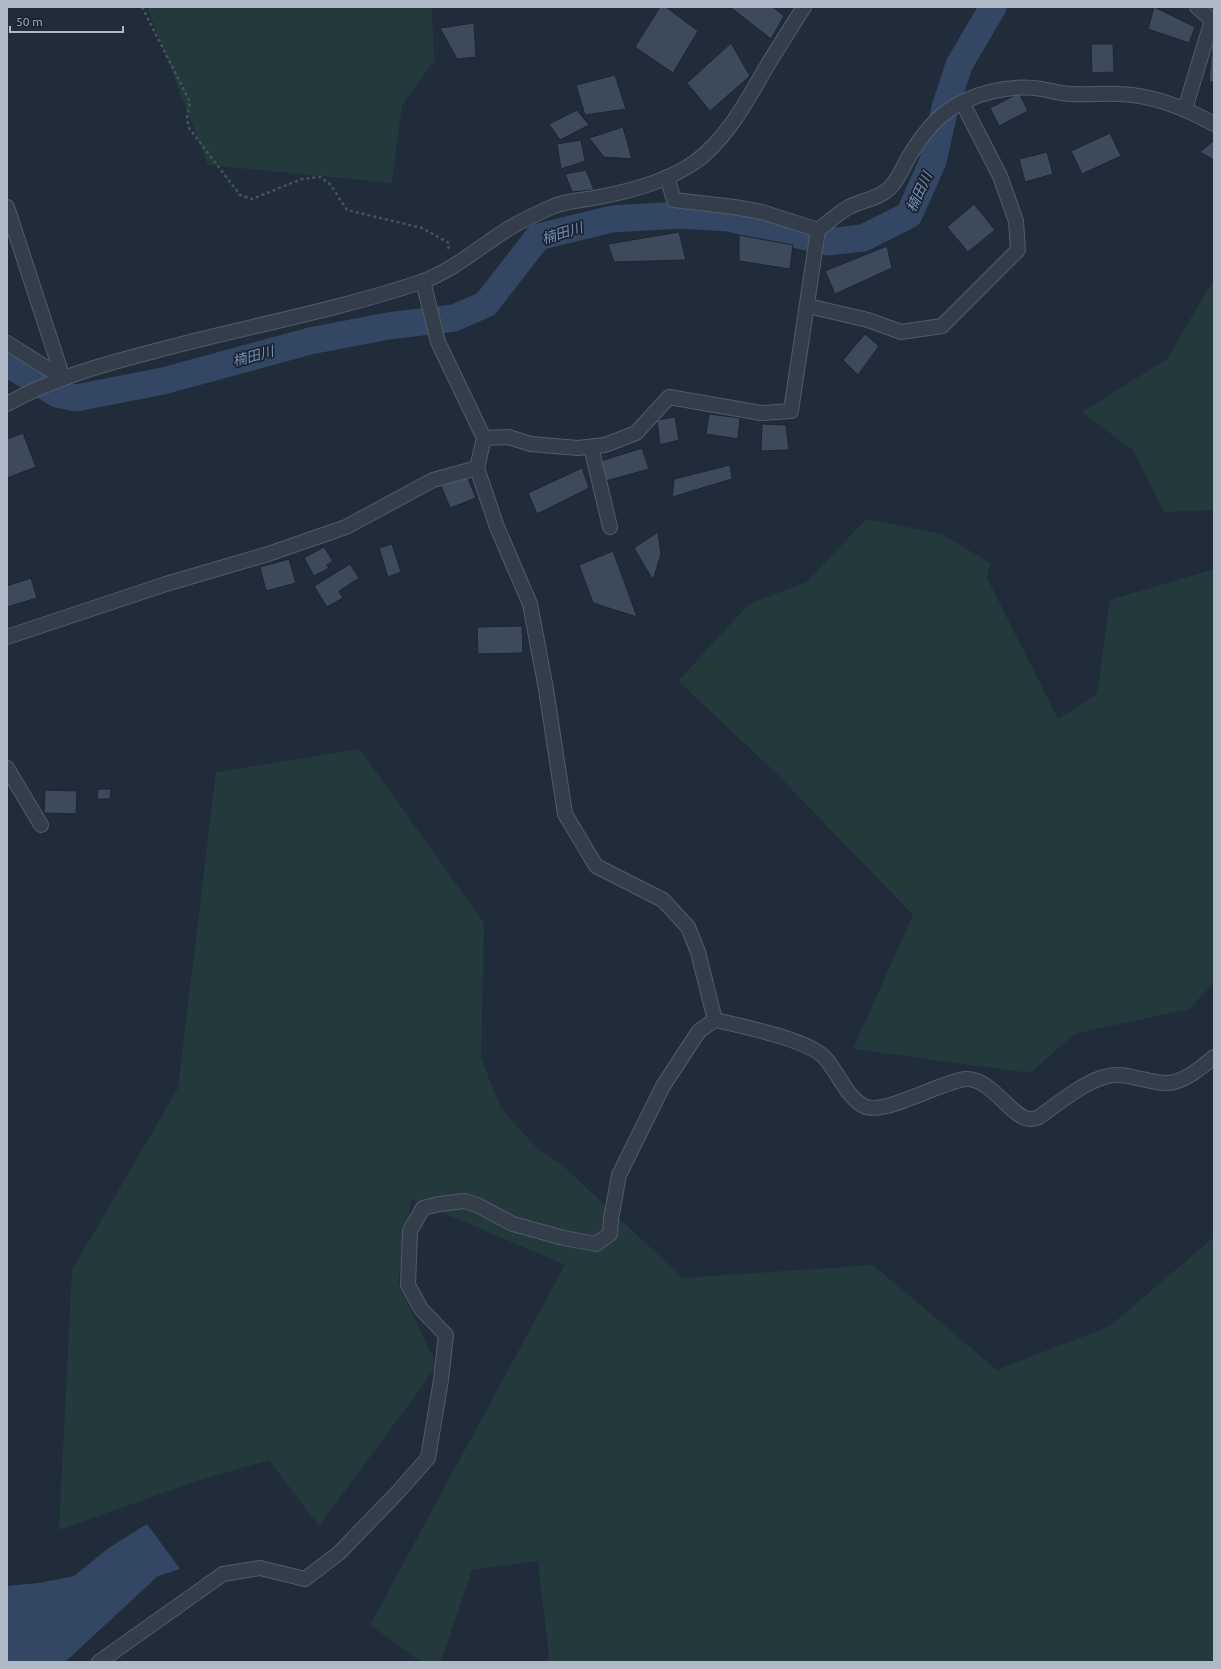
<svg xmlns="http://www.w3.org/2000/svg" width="1221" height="1669" viewBox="0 0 1221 1669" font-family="Ubuntu,'Noto Sans JP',sans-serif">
  <rect width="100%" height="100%" fill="#212c3b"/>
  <g fill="#23393c">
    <polygon points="147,7 432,7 434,61 402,105 392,183 208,165"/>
    <polygon points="1214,279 1214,510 1164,512 1134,451 1082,412 1167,359"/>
    <polygon points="866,519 942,534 990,563 987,578 1058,719 1097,694 1110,600 1214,569 1214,983 1189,1009 1074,1034 1031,1073 853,1049 913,915 776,773 678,681 749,604 807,582"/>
    <polygon points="360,749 484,923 481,1058 500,1106 513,1122 538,1149 560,1163 683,1278 873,1265 997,1370 1110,1326 1214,1237 1214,1662 545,1662 549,1657 538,1561 472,1570 441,1662 421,1662 370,1625 565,1265 411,1199 398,1283 437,1366 319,1526 269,1460 197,1481 59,1530 72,1270 178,1088 216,772"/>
  </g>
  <polygon fill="#334764" points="147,1524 180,1569 158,1576 65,1662 7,1662 7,1586 39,1583 74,1576 110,1547"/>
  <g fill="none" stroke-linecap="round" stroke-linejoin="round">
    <polyline stroke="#334764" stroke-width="27" points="7,363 57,394 76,398 163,381 310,341 388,326 454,318 486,304 538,237 612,219 681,215 728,218 827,242 863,238 909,215 933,161 945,108 959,65 993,7"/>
  </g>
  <g fill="#3c4a5b" stroke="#1c2532">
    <polygon points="660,7 666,7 698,31 673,73 635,47"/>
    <polygon points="730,7 773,7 784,16 771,39"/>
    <polygon points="1154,7 1195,27 1189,43 1148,29"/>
    <polygon points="474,23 476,57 457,59 440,28"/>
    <polygon points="731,43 750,76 710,111 687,83"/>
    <polygon points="1212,43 1214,43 1214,82 1209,82"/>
    <polygon points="1091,44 1113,44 1114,72 1092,73"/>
    <polygon points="615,75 626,109 585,115 576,85"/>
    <polygon points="1019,93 1028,111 999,126 990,108"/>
    <polygon points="577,110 589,125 560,140 549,124"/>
    <polygon points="623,127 632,159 604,157 589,138"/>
    <polygon points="1110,133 1121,156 1082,174 1071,151"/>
    <polygon points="581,140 585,161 561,169 557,144"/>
    <polygon points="1214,140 1214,160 1200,152"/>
    <polygon points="1047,152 1053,174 1025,182 1019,159"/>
    <polygon points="586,170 594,190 572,192 565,174"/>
    <polygon points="974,204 995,230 968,252 947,227"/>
    <polygon points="679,232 686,260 614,262 608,244"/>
    <polygon points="739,235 793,245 790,269 739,261"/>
    <polygon points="887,246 892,268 835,294 825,271"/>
    <polygon points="865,334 879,346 858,375 843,360"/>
    <polygon points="709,414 740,418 738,439 706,434"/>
    <polygon points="675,417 679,440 660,445 657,420"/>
    <polygon points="762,424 786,425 789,450 761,451"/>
    <polygon points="23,433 36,467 7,478 7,439"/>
    <polygon points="642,448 649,469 606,481 601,461"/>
    <polygon points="730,465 732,479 672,497 674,479"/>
    <polygon points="582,468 589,488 537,514 528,493"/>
    <polygon points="467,476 476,498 450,508 441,486"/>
    <polygon points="658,532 661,554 653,580 634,548"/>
    <polygon points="392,544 401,572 388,577 379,548"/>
    <polygon points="324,547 333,561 327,565 329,568 314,576 304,558"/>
    <polygon points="613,551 637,617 593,603 579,565"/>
    <polygon points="289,559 296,583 266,591 260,567"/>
    <polygon points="350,564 359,578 339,591 343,598 327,607 314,586"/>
    <polygon points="31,578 37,598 7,607 7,586"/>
    <polygon points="522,626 523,653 478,654 477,627"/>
    <polygon points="98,789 111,789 110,799 97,799"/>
    <polygon points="45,790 77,791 76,814 44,813"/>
  </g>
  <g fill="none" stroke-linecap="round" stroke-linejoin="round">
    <defs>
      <g id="minor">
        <polyline points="1197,7 1212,20 1214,20"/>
        <polyline points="1185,109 1212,20"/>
        <polyline points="667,177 674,200 734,207 762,212 818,230"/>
        <polyline points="7,207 63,378"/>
        <polyline points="423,281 438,342 484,438 477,468 497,527 530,604 546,689 565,814 596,866 663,900 688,927 698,952 715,1020"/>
        <polyline points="808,306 868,320 901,332 942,326 1018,250 1016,221 1000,176 962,102"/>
        <polyline points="7,343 63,378"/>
        <path d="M 7,404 C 53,378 105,364 155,351 C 244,327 334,311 421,282 C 454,270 479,247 508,229 C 523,220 538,213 554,206 C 569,200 588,200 604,196 C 635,190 669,180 695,162 C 728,138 747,100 767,66 C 779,46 792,26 804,7"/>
        <path d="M 484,438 L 508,437 L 531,444 L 578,448 L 605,445 L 636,433 L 669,397 L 761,413 L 791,411 L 818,230 C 828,223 838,213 849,207 C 863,200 878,199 890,188 C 898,179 902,170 907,160 C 917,143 929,125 945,113 C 971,93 1010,84 1042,89 C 1052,91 1062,94 1072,94 C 1088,95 1104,93 1120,94 C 1154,95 1185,108 1214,124"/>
        <polyline points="591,447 610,527"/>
        <polyline points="7,637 166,584 268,554 346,527 433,480 477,468"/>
        <polyline points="7,768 41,825"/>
        <path d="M 99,1662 L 223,1574 L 260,1568 L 305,1579 L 339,1553 L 398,1492 L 428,1458 L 441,1380 L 446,1335 L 421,1309 L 408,1285 L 410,1231 L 423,1208 L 439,1204 L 465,1201 L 477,1205 L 513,1224 L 564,1238 L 596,1244 L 610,1234 L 611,1219 L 619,1175 L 663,1086 L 699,1031 L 715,1020 C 741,1026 806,1039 824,1057 C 837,1070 847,1098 864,1106 C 884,1116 940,1082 965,1079 C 992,1077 1012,1120 1031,1119 C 1033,1119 1037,1118 1039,1117 C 1059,1103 1081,1084 1104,1077 C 1115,1073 1126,1075 1137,1078 C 1147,1080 1157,1083 1167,1083 C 1183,1083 1202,1067 1214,1057"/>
      </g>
    </defs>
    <use href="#minor" stroke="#525b69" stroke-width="16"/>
    <polyline stroke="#40565a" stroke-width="2.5" stroke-dasharray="3 3" stroke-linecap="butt" points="142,7 190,102 187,118 189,128 240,195 252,199 302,179 320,177 330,184 347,210 422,228 449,243 448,252"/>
    <use href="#minor" stroke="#343e4b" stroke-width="14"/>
  </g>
  <g text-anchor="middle" stroke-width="3.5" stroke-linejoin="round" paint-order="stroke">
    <g font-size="14" font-style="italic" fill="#758eb2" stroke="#1a2330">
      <text transform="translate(919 192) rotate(-65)" y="5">楠田川</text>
      <text transform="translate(562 233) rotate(-17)" y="5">楠田川</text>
      <text transform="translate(253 356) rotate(-15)" y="5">楠田川</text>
    </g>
  </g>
  <rect width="1221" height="1669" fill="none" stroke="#afb8c7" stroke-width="16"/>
  <path d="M10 26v6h113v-6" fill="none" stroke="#afb8c7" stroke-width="2"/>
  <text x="16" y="26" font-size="12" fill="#afb8c7" stroke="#1a2330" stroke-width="3" paint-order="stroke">50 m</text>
</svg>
